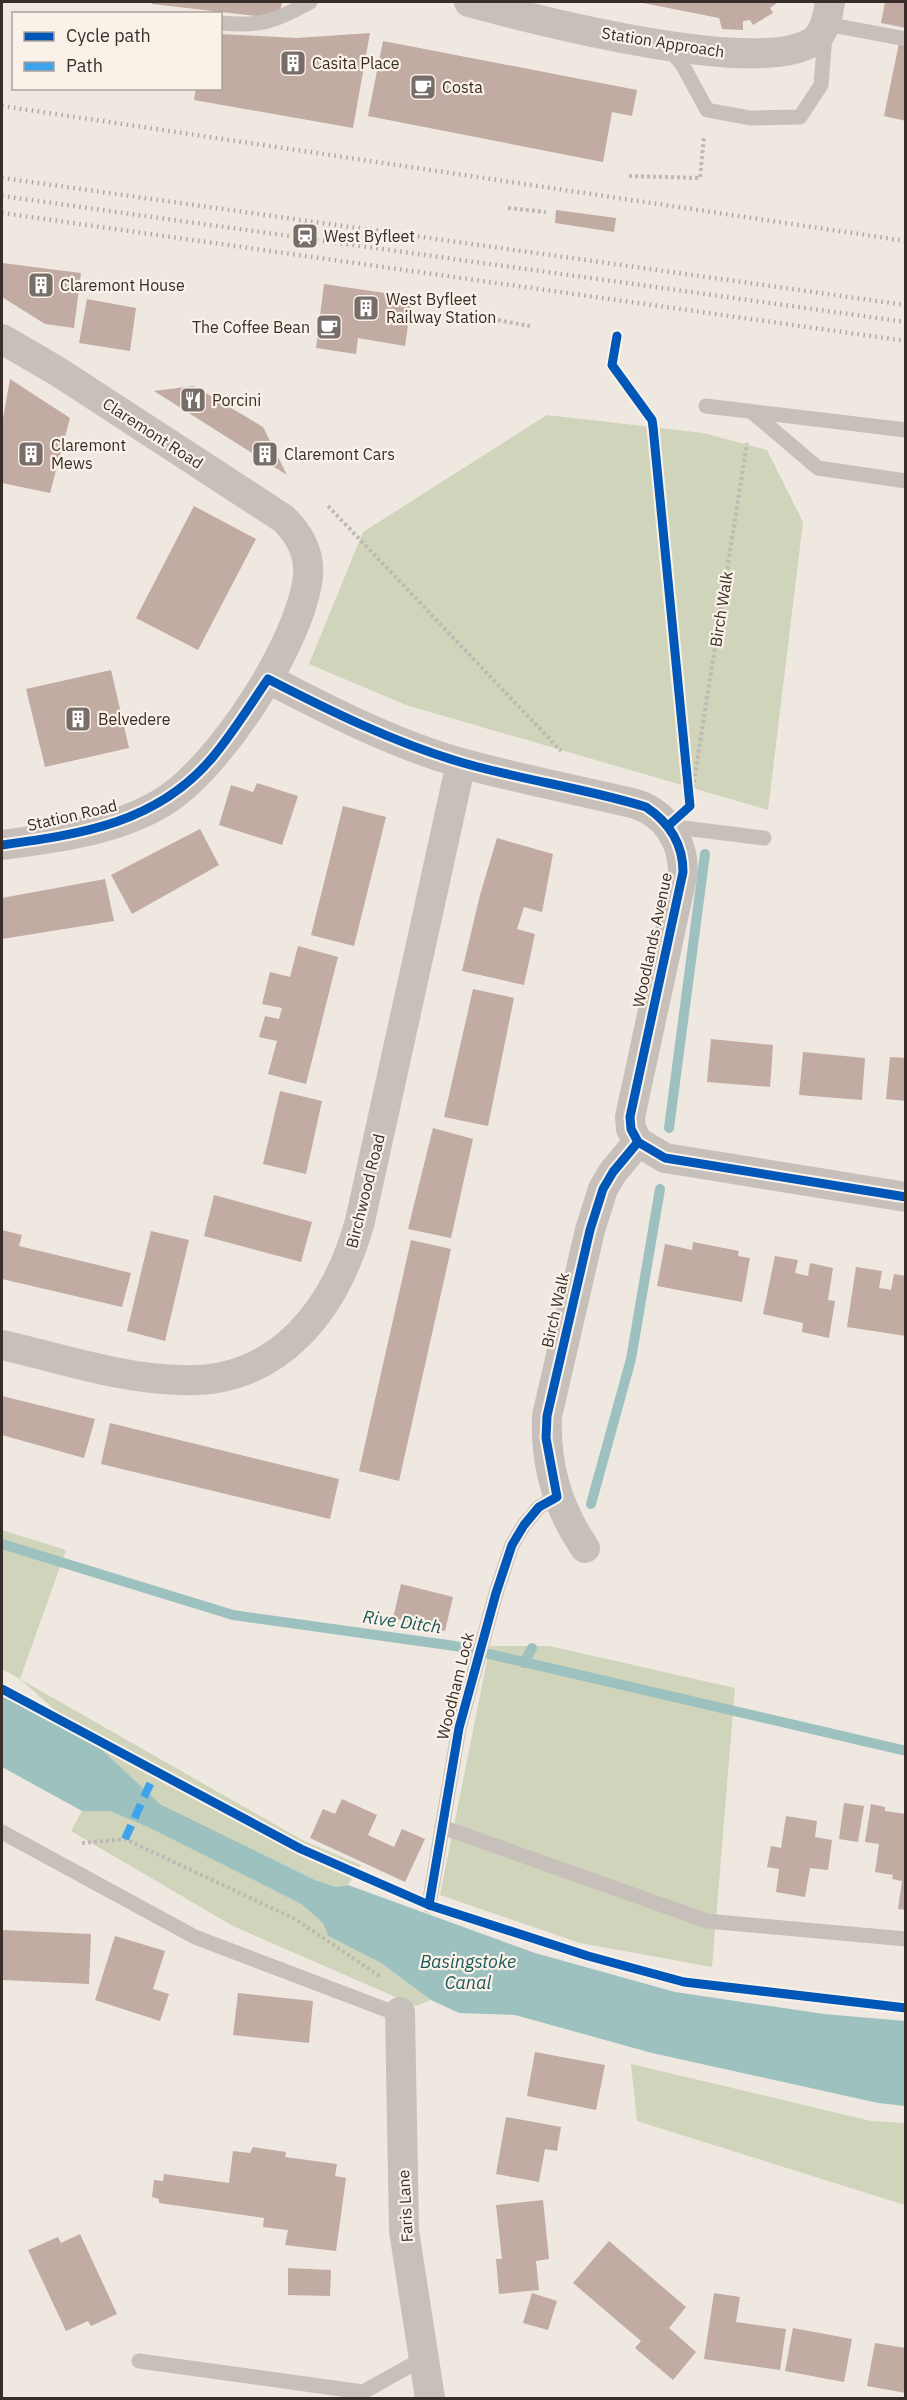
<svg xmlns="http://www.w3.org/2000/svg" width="907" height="2400" viewBox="0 0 907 2400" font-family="'IBM Plex Sans',sans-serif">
  <rect width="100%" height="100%" fill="#eee8e1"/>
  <g fill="#cfd4ba">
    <polygon points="547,415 703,433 767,450 803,522 768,810 406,705 309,664 363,532"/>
    <polygon points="2,1530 66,1550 20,1679 302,1840 361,1865 348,1885 336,1887 315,1880 160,1804 20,1679 2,1669"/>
    <polygon points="490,1646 549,1646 735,1688 712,1967 580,1943 440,1895"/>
    <polygon points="82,1811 110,1811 149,1827 301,1904 323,1923 328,1936 381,1963 431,2000 416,2006 233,1926 71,1831"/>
    <polygon points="631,2064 871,2121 905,2123 905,2205 637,2121"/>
  </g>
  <polygon fill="#9dc1bf" points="2,1696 89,1738 160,1804 315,1880 336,1887 348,1885 535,1953 675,1992 824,2014 905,2021 905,2106 878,2103 652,2053 515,2015 459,2013 431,2000 381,1963 328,1936 323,1923 301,1904 148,1827 110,1811 82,1811 2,1767"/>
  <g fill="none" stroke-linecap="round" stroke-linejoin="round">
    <g stroke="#9dc1bf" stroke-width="10">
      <polyline points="669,1128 705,854"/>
      <polyline points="591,1504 631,1359 660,1189"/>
      <polyline points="2,1544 233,1615 455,1646 906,1751"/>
      <polyline points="524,1663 532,1648"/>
    </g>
  </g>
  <g fill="#c2aba2">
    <polygon points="152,2 282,2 280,11 273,18 152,4"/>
    <polygon points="638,2 777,2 777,3 770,8 773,13 753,25 750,20 743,21 743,30 722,29 719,18"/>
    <polygon points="885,2 906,2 906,28 881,23"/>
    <polygon points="370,33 353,128 194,100 196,88 220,88 220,34 297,38"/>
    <polygon points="383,41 637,90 632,116 612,112 603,162 368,116"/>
    <polygon points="899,43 906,44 906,121 884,116"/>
    <polygon points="556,210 616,218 614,232 555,223"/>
    <polygon points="2,263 81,273 74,328 45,324 2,297"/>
    <polygon points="324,284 412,297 405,346 358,338 356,354 316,348"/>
    <polygon points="87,299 136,308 130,351 79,343"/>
    <polygon points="10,379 70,418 50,493 2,483 2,424"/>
    <polygon points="194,386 263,427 287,475 154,391"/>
    <polygon points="194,506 256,539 198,650 136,618"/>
    <polygon points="111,670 129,748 45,767 26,689"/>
    <polygon points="257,783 298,796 282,845 219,825 231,785 253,792"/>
    <polygon points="343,806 386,817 354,946 311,935"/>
    <polygon points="200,829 219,865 132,914 111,875"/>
    <polygon points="497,838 553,854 542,912 524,907 517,929 535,934 524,985 462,971 480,895"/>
    <polygon points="105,879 114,921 2,939 2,898"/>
    <polygon points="298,946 338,957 306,1084 268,1074 277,1041 259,1037 265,1016 279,1019 282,1008 262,1004 270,972 290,977"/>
    <polygon points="473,989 514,998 488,1126 444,1117"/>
    <polygon points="711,1039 773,1045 770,1087 707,1082"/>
    <polygon points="803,1052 865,1058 862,1100 799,1095"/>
    <polygon points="890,1057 906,1058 906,1101 886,1099"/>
    <polygon points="280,1091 322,1101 306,1174 263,1164"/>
    <polygon points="433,1128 473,1139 451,1238 408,1229"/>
    <polygon points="214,1195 312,1222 301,1262 204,1236"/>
    <polygon points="2,1230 22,1235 19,1246 131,1273 122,1307 2,1279"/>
    <polygon points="151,1231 189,1240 165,1341 127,1331"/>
    <polygon points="411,1240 451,1249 399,1481 359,1471"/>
    <polygon points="693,1242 739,1251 738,1256 750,1258 742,1302 657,1286 665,1244 692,1250"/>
    <polygon points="775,1256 798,1260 795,1273 808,1276 810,1263 833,1268 828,1300 835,1301 829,1338 802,1332 803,1323 763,1314"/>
    <polygon points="856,1267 882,1271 879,1288 887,1289 891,1290 894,1274 906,1276 906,1336 847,1327"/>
    <polygon points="2,1396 95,1419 84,1458 2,1435"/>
    <polygon points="110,1423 339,1479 330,1519 101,1464"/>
    <polygon points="401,1584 453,1597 445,1631 393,1618"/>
    <polygon points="342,1799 377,1815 368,1835 394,1847 402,1829 425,1839 405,1882 310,1838 323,1809 335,1814"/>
    <polygon points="844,1803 864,1806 858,1842 839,1839"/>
    <polygon points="871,1804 885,1807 885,1811 906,1814 906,1910 898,1909 902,1881 892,1879 893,1875 875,1872 879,1844 865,1842"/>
    <polygon points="786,1816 817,1821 815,1837 832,1840 828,1870 810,1868 805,1897 776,1892 779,1869 767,1867 771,1846 781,1848"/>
    <polygon points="2,1930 91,1934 89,1984 2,1980"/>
    <polygon points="115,1936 165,1951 153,1989 169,1994 160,2021 95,2000"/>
    <polygon points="238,1993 313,2001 309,2043 233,2035"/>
    <polygon points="535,2052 605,2065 596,2110 527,2096"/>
    <polygon points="506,2117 561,2127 557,2151 545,2149 539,2182 496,2174"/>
    <polygon points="253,2147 286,2152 285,2157 337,2164 335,2176 346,2178 336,2251 285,2245 288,2230 263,2227 264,2218 159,2203 159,2199 152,2197 154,2180 163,2181 164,2174 229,2183 233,2151 250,2153"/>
    <polygon points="543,2200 549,2259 536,2261 539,2290 499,2294 496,2259 502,2259 496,2205"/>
    <polygon points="80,2234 117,2314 91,2326 88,2321 66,2331 28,2250 58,2237 61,2243"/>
    <polygon points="609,2241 686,2307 669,2328 696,2352 673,2380 635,2348 641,2341 573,2283"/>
    <polygon points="288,2268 331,2270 330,2296 288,2295"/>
    <polygon points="532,2293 557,2301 548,2330 523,2323"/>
    <polygon points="714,2293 740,2297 736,2322 786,2329 780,2370 704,2359"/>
    <polygon points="793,2328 852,2339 844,2382 785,2371"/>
    <polygon points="875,2343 906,2348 906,2393 867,2386"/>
  </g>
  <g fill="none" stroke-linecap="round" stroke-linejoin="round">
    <g stroke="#c0b8b2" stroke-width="4" stroke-dasharray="3 3" stroke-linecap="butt">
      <polyline points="629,176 700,178 704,137"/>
      <polyline points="508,208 546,212"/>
      <polyline points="492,319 530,326"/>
      <polyline points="612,365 617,336"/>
      <polyline points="652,420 689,797"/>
      <polyline points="328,506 561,751"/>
      <polyline points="691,800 747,443"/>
      <polyline points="82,1843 125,1839 295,1919 381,1977"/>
    </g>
    <g stroke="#c7c0ba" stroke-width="15">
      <path d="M 220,23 C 260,27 276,21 310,2"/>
      <polyline points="667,47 682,64 707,110 750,118 800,117 821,85 826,24 906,39"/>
      <polyline points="706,406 906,430"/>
      <polyline points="752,412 818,468 906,481"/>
      <polyline points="668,826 764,838"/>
      <polyline points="442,1827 707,1921 906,1939"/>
      <polyline points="2,1832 195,1937 387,2010 400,2012"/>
      <polyline points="429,1905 459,1728 496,1593 512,1545 524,1525 539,1507 557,1497"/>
      <polyline points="139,2361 363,2392 424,2358"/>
    </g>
    <g stroke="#c7c0ba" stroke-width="30">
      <path d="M 469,2 C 532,19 768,81 816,39 C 826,30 828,14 830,2"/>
      <path d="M 2,339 L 57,371 L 284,519 C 300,535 310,553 308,576 C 301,642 220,767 163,802 C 116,831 55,838 2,845"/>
      <path d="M 268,679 C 330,711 394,744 461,763 C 519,779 578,790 636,804 C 666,814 683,841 683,872 L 630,1117 L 631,1129 L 638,1142 L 665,1158 L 906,1197"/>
      <path d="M 2,1345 C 60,1358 121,1379 181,1380 C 280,1384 336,1308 360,1221 L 461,763"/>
      <path d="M 585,1548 C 558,1509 545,1464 547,1416 L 590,1230 L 603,1189 L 613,1172 L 638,1142"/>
      <polyline points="400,2012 404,2231 430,2398"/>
    </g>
    <g stroke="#afa9a4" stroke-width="4.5" stroke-dasharray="1.5 4.5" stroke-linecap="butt">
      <polyline points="2,106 906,241"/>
      <polyline points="2,178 906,305"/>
      <polyline points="2,196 906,322"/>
      <polyline points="2,213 906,341"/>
    </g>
    <polyline stroke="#3fa3eb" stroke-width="8" stroke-dasharray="15 8" stroke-linecap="butt" points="125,1839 156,1771"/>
    <defs>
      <g id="cycleway">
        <polyline points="617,336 612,365 652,420 653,427 690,806 668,826"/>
        <path d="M 2,845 C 82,834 157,823 212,758 C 233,733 250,705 268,679 C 330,711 393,742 460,762 C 521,780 585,788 646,807 C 670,823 683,844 683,872 L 630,1117 L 631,1129 L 638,1142 L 665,1158 L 906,1197"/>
        <polyline points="2,1689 301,1849 429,1905 588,1956 684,1982 906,2008"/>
        <polyline points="429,1905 459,1728 496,1593 512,1545 524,1525 539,1507 557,1497 546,1438 547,1416 590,1230 603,1189 613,1172 638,1142"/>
      </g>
    </defs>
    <use href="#cycleway" stroke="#faf2e9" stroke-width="13"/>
    <use href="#cycleway" stroke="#0057b8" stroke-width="9"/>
  </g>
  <defs>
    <symbol id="building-square" viewBox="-11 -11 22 22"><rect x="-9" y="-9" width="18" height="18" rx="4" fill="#786e69" stroke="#faf2e9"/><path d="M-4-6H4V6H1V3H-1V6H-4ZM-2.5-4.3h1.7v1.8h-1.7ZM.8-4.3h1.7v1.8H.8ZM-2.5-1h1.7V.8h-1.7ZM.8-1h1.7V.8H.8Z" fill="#fff"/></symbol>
    <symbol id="cafe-square" viewBox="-11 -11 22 22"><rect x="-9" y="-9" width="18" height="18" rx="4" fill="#786e69" stroke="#faf2e9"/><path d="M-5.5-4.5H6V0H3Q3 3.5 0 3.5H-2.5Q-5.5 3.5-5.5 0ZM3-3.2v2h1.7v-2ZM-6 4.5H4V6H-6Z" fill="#fff"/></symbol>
    <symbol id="station-square" viewBox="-11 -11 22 22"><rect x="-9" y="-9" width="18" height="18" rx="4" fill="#786e69" stroke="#faf2e9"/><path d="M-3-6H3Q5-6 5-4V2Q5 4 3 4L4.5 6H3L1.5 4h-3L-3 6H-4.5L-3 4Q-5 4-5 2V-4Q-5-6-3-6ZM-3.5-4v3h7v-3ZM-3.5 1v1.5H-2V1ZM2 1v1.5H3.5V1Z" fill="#fff"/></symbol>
    <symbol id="restaurant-square" viewBox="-11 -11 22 22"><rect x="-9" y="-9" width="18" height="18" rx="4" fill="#786e69" stroke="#faf2e9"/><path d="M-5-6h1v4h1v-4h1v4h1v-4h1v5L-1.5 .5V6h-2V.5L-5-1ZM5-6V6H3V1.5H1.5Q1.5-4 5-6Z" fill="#fff"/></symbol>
  </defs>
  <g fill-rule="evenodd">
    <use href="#building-square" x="278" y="48" width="30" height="30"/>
    <use href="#cafe-square" x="408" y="72" width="30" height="30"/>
    <use href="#station-square" x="290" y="221" width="30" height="30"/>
    <use href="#building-square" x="26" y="270" width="30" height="30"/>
    <use href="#building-square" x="351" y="293" width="30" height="30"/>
    <use href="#cafe-square" x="314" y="312" width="30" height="30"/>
    <use href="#restaurant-square" x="178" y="385" width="30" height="30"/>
    <use href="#building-square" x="16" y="439" width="30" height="30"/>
    <use href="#building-square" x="250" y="439" width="30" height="30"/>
    <use href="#building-square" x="63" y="704" width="30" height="30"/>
  </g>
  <g text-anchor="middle" stroke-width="4.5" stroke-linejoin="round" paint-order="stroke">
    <g font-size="16" fill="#382d28" stroke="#faf2e9">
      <text transform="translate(663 42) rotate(9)" y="6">Station Approach</text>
      <text transform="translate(153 433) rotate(33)" y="6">Claremont Road</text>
      <text transform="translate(721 609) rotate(-81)" y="6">Birch Walk</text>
      <text transform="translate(72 815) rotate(-13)" y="6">Station Road</text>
      <text transform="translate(652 940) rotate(-78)" y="6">Woodlands Avenue</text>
      <text transform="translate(365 1191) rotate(-76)" y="6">Birchwood Road</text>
      <text transform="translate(555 1310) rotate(-77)" y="6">Birch Walk</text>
      <text transform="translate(455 1686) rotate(-76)" y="6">Woodham Lock</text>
      <text transform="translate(405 2206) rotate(-93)" y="6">Faris Lane</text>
    </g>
    <g font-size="16" fill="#382d28" stroke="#faf2e9" text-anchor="start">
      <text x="312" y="69">Casita Place</text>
      <text x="442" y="93">Costa</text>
      <text x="324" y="242">West Byfleet</text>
      <text x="60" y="291">Claremont House</text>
      <text x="386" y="305">West Byfleet<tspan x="386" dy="18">Railway Station</tspan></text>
      <text x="310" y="333" text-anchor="end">The Coffee Bean</text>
      <text x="212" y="406">Porcini</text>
      <text x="51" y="451">Claremont<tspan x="51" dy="18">Mews</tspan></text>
      <text x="284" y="460">Claremont Cars</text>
      <text x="98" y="725">Belvedere</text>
    </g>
    <g font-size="18" font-style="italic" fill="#1c585b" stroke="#faf2e9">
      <text transform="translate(402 1622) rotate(8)" y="6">Rive Ditch</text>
      <text x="468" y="1968">Basingstoke<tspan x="468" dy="21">Canal</tspan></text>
    </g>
  </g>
  <rect width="907" height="2400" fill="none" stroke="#382d28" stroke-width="6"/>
  <rect x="12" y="12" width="210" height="78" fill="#faf2e9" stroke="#aca39c" stroke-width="1.5"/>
  <rect x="24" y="32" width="30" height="9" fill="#0057b8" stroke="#aca39c" stroke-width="1.5"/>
  <text x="66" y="42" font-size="18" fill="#382d28">Cycle path</text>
  <rect x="24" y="62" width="30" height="9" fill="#3fa3eb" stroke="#aca39c" stroke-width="1.5"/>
  <text x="66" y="72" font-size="18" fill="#382d28">Path</text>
</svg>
